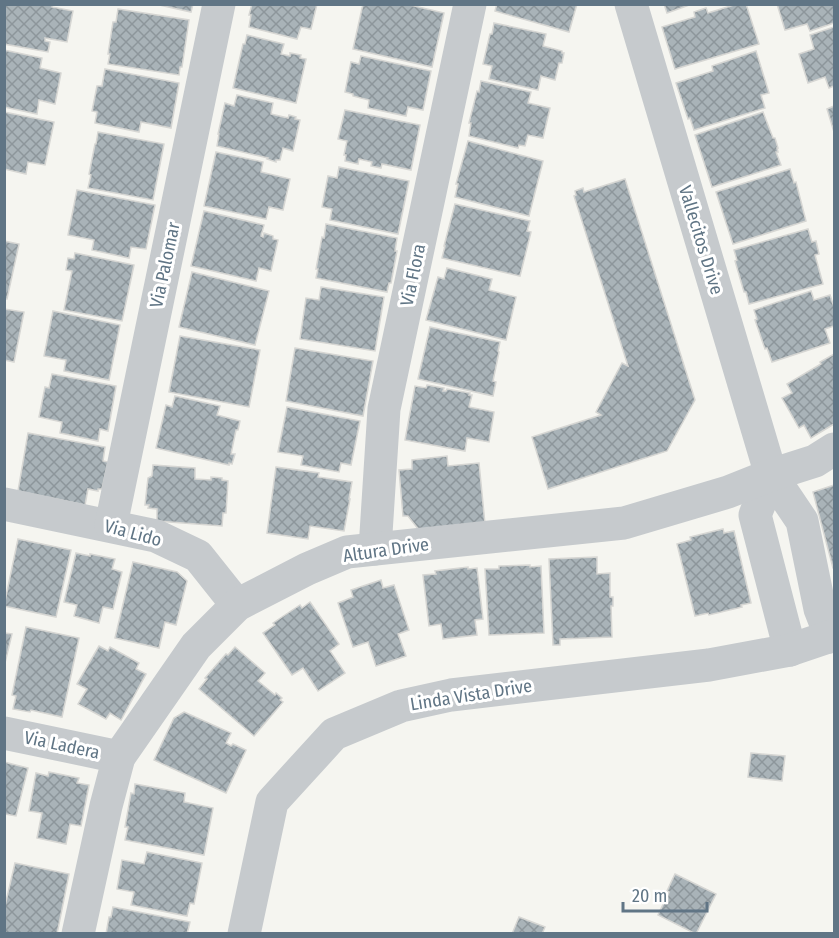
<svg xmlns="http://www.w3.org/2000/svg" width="839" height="938" viewBox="0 0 839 938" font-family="'Fira Sans Condensed',sans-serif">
  <defs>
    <pattern id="building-cross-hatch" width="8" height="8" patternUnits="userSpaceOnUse" patternTransform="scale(1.5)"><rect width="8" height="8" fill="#a9b3b8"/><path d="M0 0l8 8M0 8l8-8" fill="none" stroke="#8d969b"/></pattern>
  </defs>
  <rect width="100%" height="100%" fill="#f5f5f0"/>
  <g fill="url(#building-cross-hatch)" stroke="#d6d6d3" stroke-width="1.5">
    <polygon points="4,4 53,4 52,7 73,11 67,42 45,38 45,41 50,42 48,52 4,44"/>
    <polygon points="155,4 193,4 191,12"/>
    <polygon points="252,4 317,4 311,29 301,27 297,39 249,27 251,15 249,15"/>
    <polygon points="363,4 406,4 444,13 432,67 353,49"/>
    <polygon points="497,4 577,4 569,32 495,11"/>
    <polygon points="664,4 692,4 667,13"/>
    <polygon points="737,4 746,4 759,44 675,69 662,27 695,17 694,12 706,8 708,13"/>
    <polygon points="777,4 834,4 834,23 810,31 807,24 785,30"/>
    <polygon points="118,9 189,20 182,67 180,67 179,75 108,64 110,54 108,54 113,22 116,22"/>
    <polygon points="494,23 546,34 543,46 562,51 562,53 564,53 562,63 559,63 555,80 541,76 538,90 489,79 492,66 483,64 490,34 492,34"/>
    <polygon points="834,27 834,86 829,88 825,77 808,83 799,54 814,49 810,35"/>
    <polygon points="247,35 284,44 281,54 290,56 290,53 301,55 300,58 306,59 296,103 233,88 243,44 245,44"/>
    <polygon points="4,50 42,58 40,68 61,73 55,104 39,100 37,114 4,107"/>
    <polygon points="756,51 769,93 761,95 765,108 694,130 690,118 688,119 676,83 713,71 712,66"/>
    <polygon points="361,56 431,71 423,110 408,107 406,116 368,108 369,100 353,96 353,94 345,92 351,62 359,64"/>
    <polygon points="105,69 179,83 171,128 141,122 139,132 95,123 97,112 92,111 97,86 102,86"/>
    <polygon points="481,81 531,92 528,103 550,108 543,138 528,135 525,146 519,145 518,148 469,136 471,123 469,123 477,91 479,92"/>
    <polygon points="237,95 273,103 271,114 288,118 289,115 296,117 295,119 300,120 293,151 283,148 280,160 276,160 276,162 267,159 268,158 217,146 219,134 218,134 225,103 234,106"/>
    <polygon points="834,106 834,132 827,109"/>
    <polygon points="345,110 420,125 411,170 382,164 381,168 371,166 372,162 359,159 358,164 345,161 346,155 344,155 347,141 338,139"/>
    <polygon points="4,112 54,122 45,165 28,162 26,174 4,169"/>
    <polygon points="763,112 773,138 775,138 778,148 777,148 778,152 776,152 781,165 712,187 695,135"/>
    <polygon points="98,132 164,144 153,200 88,188 91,175 89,174 95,144 96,144"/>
    <polygon points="468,141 543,161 529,216 455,197 458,184 456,184"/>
    <polygon points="216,152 263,162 261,172 290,179 283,210 269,207 266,219 204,206"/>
    <polygon points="339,167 409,181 398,234 330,220 332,209 322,207 328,176 337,178"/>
    <polygon points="790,169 794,183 796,182 806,221 733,244 716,192"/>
    <polygon points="625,179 695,400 667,451 548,489 532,437 601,415 596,412 622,363 628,366 574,196 576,195 575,191 583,188 584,192"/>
    <polygon points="77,190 155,205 146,249 131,247 129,258 92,250 94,240 68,235"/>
    <polygon points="455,204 530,221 527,231 531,232 520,276 442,258 445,246 444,246"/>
    <polygon points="204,211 264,225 261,236 263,237 264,233 273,236 273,239 278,240 271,271 259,268 256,281 191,266"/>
    <polygon points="326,224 397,238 395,251 397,251 391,283 389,283 387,292 316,278 318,269 316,269 322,237 324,238"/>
    <polygon points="808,229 812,242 816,241 819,254 815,255 823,284 749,304 746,292 744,292 735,261 737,260 734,250"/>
    <polygon points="4,241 19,244 7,299 4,299"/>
    <polygon points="75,253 134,265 122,321 64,310 72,271 66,270 68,258 74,259"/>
    <polygon points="447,268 492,279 489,290 516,297 506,340 426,320 438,277 444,279"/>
    <polygon points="192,272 269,291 255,345 179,327"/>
    <polygon points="321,287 384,297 375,351 300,339 306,298 319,300"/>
    <polygon points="811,291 814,300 830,295 834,307 834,326 825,329 830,343 772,362 767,348 765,349 755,320 757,319 754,310"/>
    <polygon points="4,309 24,312 14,362 4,360"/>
    <polygon points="53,311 120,325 109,380 64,371 66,360 44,356"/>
    <polygon points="430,327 500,342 498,351 499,352 493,381 496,382 493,396 418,379"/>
    <polygon points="180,336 260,350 249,407 169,392"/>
    <polygon points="295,348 373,361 363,416 286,401"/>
    <polygon points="834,354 834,424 811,438 804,425 799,428 782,398 792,393 787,384 821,364 820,362"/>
    <polygon points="52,374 116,386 108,431 100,429 98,441 60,433 62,422 39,417 45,387 49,388"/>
    <polygon points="427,385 444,388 443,391 446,391 447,389 470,393 469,395 472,395 469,407 494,412 489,442 467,438 465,451 405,440 415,386 426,388"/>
    <polygon points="175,396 220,406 217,415 240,421 238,430 236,430 231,454 235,454 232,464 229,463 229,465 156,448 166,405 172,407"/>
    <polygon points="287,407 360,421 351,465 341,463 339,472 301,465 303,456 278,452"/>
    <polygon points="28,433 105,447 103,461 108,462 102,489 98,489 98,491 88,489 85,505 18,491"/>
    <polygon points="447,456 448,466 479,463 485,524 419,530 408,516 403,516 399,470 412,469 412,460"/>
    <polygon points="153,465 195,468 195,479 211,480 211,477 222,478 222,480 228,481 226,513 223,513 222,526 157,521 157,509 148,508 149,505 145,505 148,478 152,476"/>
    <polygon points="276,467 319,473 318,477 352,482 349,499 350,499 344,531 310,526 308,539 267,533"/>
    <polygon points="834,485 834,568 833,568 813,492"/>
    <polygon points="723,529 724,533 734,531 751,603 741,605 742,607 709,615 708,613 695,616 677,544 691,540 690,537"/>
    <polygon points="18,539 71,550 56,617 4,606"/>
    <polygon points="76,553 90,556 90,554 115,559 112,569 122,572 113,609 103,607 99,623 74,616 77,605 64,602"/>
    <polygon points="597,557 597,574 610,573 610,597 613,597 613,606 611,606 612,637 560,639 560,645 553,645 549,559"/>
    <polygon points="133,562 177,572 187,581 176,625 165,622 159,648 115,638"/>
    <polygon points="530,565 530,567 541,566 544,633 489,635 485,569 499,569 499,566"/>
    <polygon points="468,567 468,569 477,568 483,619 475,620 477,635 443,639 441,624 429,626 423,575 436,574 435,571"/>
    <polygon points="381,580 383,588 394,585 409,630 398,634 406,656 376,666 368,642 353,647 338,603 353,597 351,590"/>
    <polygon points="310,602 339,644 330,651 345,673 318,691 303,668 292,675 263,633 275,625 273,623 300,605 302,608"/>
    <polygon points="26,627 79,638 62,717 31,710 30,712 13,709 16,696 12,695"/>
    <polygon points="4,633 12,634 4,667"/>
    <polygon points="99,646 108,651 110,647 139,663 136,669 146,674 121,720 110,713 106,719 78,704 87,689 77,684"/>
    <polygon points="235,647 265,673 258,681 275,695 276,693 282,698 280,700 283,702 254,736 199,689 207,679 205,678 226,654 228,655"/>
    <polygon points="184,712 231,733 226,743 231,746 233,744 246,750 226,793 154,760 174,718"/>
    <polygon points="751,753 785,756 782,781 748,777"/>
    <polygon points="4,762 28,768 16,816 5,814 5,818"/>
    <polygon points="49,772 79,778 77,783 89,785 81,826 70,824 66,844 37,838 42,813 29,811 36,773 48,776"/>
    <polygon points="135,784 185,793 184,802 213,808 204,855 125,840 128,827 125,827 131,793 134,794"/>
    <polygon points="147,852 202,863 194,904 190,903 187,916 131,905 134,892 117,889 122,860 144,864"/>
    <polygon points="15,863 69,874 57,934 4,934 4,910"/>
    <polygon points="675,874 716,894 696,934 658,915 669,892 667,891"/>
    <polygon points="113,907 190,922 187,934 106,934 109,917 111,917"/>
    <polygon points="519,917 545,927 542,934 512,934"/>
  </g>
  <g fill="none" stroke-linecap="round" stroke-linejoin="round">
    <g stroke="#c6cacd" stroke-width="33">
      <polyline points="631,4 771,475"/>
      <polyline points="4,504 156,536 198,556 237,605"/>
      <polyline points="111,525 219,4"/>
      <polyline points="375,549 384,409 470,4"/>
      <polyline points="790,650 755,515 771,475 802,521 820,609 831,637"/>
      <polyline points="4,733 119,757"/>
      <polyline points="78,934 106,806 119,757 196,646 237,605 307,569 347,552 624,523 728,492 771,475 815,461 834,449"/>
      <polyline points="244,934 272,802 334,734 401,706 451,695 709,665 790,650 834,635"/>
    </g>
  </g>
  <g text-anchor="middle" stroke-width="6" stroke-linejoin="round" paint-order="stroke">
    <g font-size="18" fill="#607585" stroke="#fff">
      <text transform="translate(701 240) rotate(73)" y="6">Vallecitos Drive</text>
      <text transform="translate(165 265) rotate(-78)" y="6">Via Palomar</text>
      <text transform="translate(413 275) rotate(-78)" y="6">Via Flora</text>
      <text transform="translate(133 533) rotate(15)" y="6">Via Lido</text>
      <text transform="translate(386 550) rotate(-8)" y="6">Altura Drive</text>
      <text transform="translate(471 695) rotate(-9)" y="6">Linda Vista Drive</text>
      <text transform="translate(62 745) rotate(12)" y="6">Via Ladera</text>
    </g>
  </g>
  <rect width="839" height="938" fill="none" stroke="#607585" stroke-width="12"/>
  <path d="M623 902v9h84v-9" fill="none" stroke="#607585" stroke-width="3"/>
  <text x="632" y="902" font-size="18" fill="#607585" stroke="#ffffff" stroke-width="4.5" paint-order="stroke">20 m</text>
</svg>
